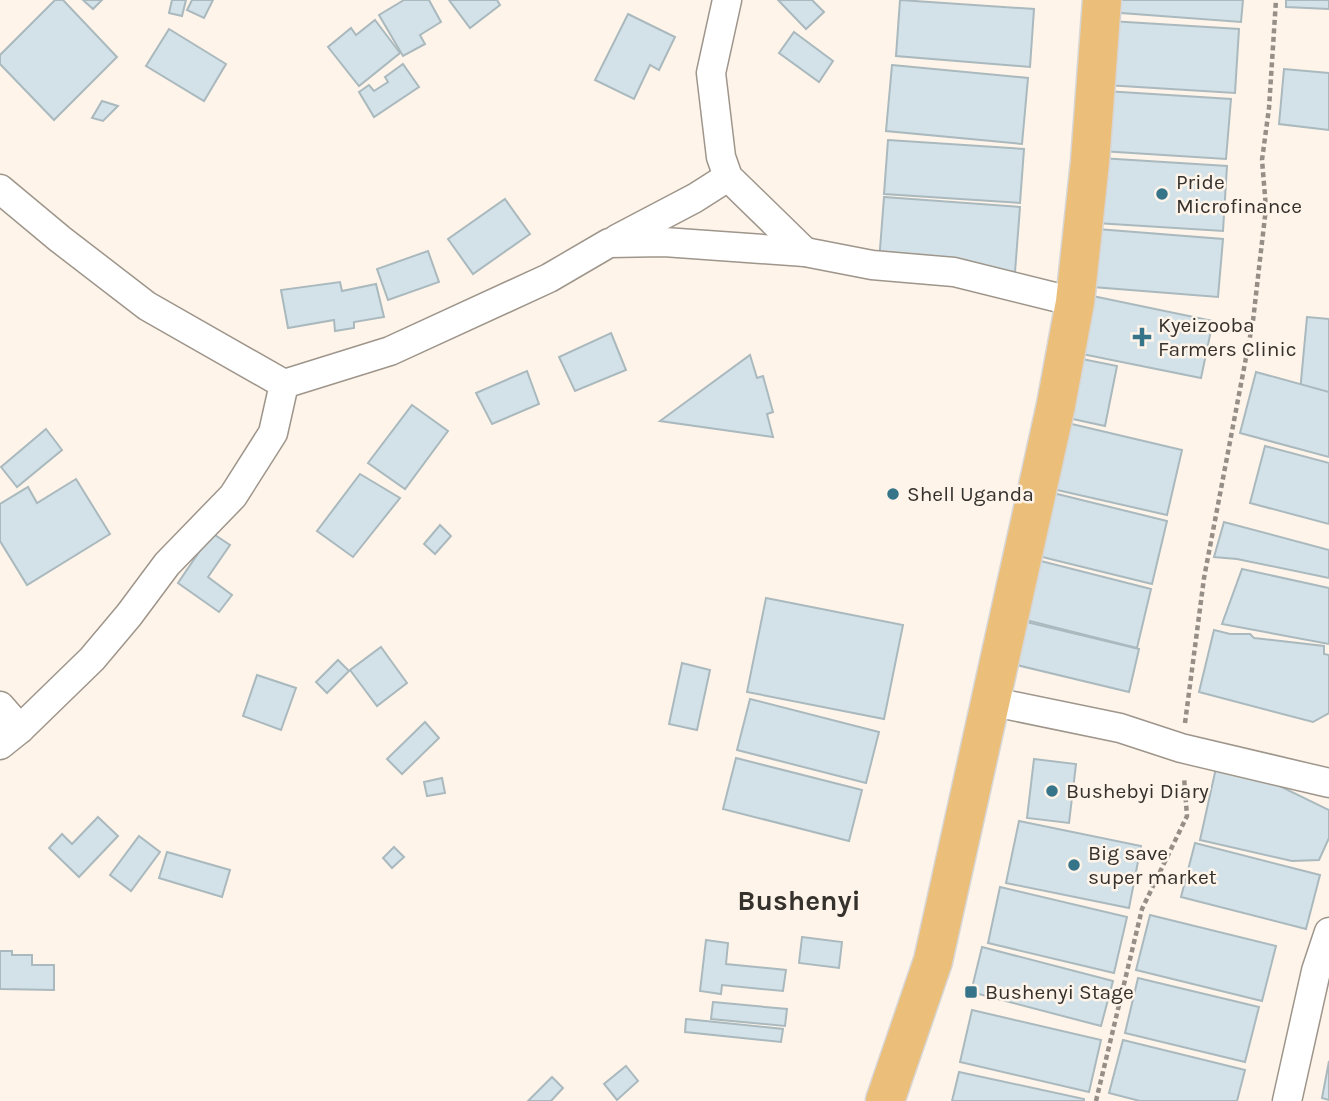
<svg xmlns="http://www.w3.org/2000/svg" width="1329" height="1101" viewBox="0 0 1329 1101" font-family="Karla,sans-serif">
  <rect width="100%" height="100%" fill="#fef4e9"/>
  <g fill="#d3e2e8" stroke="#aab9be" stroke-width="2">
    <polygon points="55,0 63,0 117,57 54,120 0,64 0,55"/>
    <polygon points="83,0 102,0 93,9"/>
    <polygon points="172,0 186,0 182,16 169,13"/>
    <polygon points="192,0 213,0 204,18 187,10"/>
    <polygon points="429,0 441,22 420,35 425,44 403,56 379,15 404,0"/>
    <polygon points="449,0 497,0 500,5 470,28"/>
    <polygon points="778,0 812,0 824,12 806,29"/>
    <polygon points="900,0 1034,9 1030,67 896,56"/>
    <polygon points="1109,0 1243,0 1241,22 1108,12"/>
    <polygon points="1286,0 1329,0 1329,9 1286,7"/>
    <polygon points="628,14 675,37 659,70 650,65 634,99 595,80"/>
    <polygon points="375,20 400,53 359,86 328,47 351,28 356,35"/>
    <polygon points="1110,21 1239,29 1235,93 1106,85"/>
    <polygon points="169,29 226,64 204,101 146,66"/>
    <polygon points="794,32 833,61 819,82 779,53"/>
    <polygon points="403,64 419,87 374,117 359,92 369,85 374,91 388,82 385,77"/>
    <polygon points="892,65 1028,78 1022,144 886,131"/>
    <polygon points="1284,69 1329,73 1329,130 1279,124"/>
    <polygon points="1105,91 1231,99 1226,159 1101,151"/>
    <polygon points="102,101 118,106 103,121 92,118"/>
    <polygon points="888,140 1024,149 1020,203 884,194"/>
    <polygon points="1100,158 1227,166 1223,231 1096,223"/>
    <polygon points="884,197 1020,207 1015,272 879,262"/>
    <polygon points="505,199 530,234 473,274 448,239"/>
    <polygon points="1097,229 1223,239 1218,297 1093,287"/>
    <polygon points="428,251 439,282 388,300 377,269"/>
    <polygon points="340,282 342,291 376,284 384,317 354,322 354,328 335,331 334,320 288,328 281,290"/>
    <polygon points="1083,294 1213,321 1201,378 1072,352"/>
    <polygon points="1307,317 1329,319 1329,395 1300,392"/>
    <polygon points="611,333 626,370 575,391 559,357"/>
    <polygon points="750,355 757,378 763,376 773,412 767,414 773,437 660,421"/>
    <polygon points="1072,357 1117,366 1105,426 1059,416"/>
    <polygon points="527,371 539,404 492,424 476,393"/>
    <polygon points="1256,372 1329,392 1329,457 1240,433"/>
    <polygon points="412,405 448,431 405,489 368,463"/>
    <polygon points="1059,421 1182,450 1167,515 1044,487"/>
    <polygon points="46,429 62,450 17,487 1,467"/>
    <polygon points="1265,446 1329,463 1329,524 1250,503"/>
    <polygon points="360,474 400,498 353,557 317,531"/>
    <polygon points="76,479 110,534 27,585 0,541 0,504 28,487 37,503"/>
    <polygon points="1045,491 1167,521 1152,584 1030,554"/>
    <polygon points="1224,522 1329,550 1329,578 1237,559 1214,557"/>
    <polygon points="440,525 451,536 435,554 424,544"/>
    <polygon points="212,533 230,545 208,577 232,595 219,612 178,583"/>
    <polygon points="1029,558 1151,589 1137,648 1014,617"/>
    <polygon points="1242,569 1329,588 1329,644 1222,624"/>
    <polygon points="766,598 903,625 884,719 747,692"/>
    <polygon points="1014,619 1139,649 1129,692 1004,662"/>
    <polygon points="1214,630 1230,634 1250,634 1254,638 1324,646 1324,654 1329,655 1329,713 1313,722 1199,692"/>
    <polygon points="381,647 407,683 377,706 350,670"/>
    <polygon points="338,660 349,671 327,693 316,682"/>
    <polygon points="682,663 710,670 697,730 669,724"/>
    <polygon points="257,675 296,688 281,730 243,716"/>
    <polygon points="750,699 879,732 866,783 737,750"/>
    <polygon points="425,722 439,738 402,774 387,759"/>
    <polygon points="736,758 862,790 849,841 723,809"/>
    <polygon points="1034,759 1076,764 1069,823 1027,818"/>
    <polygon points="1216,768 1263,778 1329,810 1329,838 1319,860 1292,861 1200,840"/>
    <polygon points="442,778 445,793 427,796 424,782"/>
    <polygon points="98,817 118,836 79,877 49,848 62,834 72,844"/>
    <polygon points="1019,821 1141,846 1129,908 1006,883"/>
    <polygon points="139,836 160,852 131,891 110,875"/>
    <polygon points="1195,843 1320,875 1306,929 1181,897"/>
    <polygon points="394,847 404,857 392,868 383,858"/>
    <polygon points="167,852 230,870 222,897 159,878"/>
    <polygon points="1000,887 1127,917 1114,973 988,943"/>
    <polygon points="1150,915 1276,946 1262,1001 1136,970"/>
    <polygon points="802,937 842,942 839,968 799,963"/>
    <polygon points="706,940 728,943 726,964 786,970 783,991 722,985 721,994 700,991"/>
    <polygon points="982,947 1113,981 1101,1026 971,992"/>
    <polygon points="0,951 12,951 12,955 32,955 32,965 54,965 54,990 0,989"/>
    <polygon points="1138,978 1259,1007 1245,1062 1125,1033"/>
    <polygon points="713,1002 787,1009 785,1026 711,1019"/>
    <polygon points="972,1010 1101,1040 1089,1092 960,1062"/>
    <polygon points="686,1019 783,1029 781,1042 685,1032"/>
    <polygon points="1123,1040 1245,1070 1237,1101 1140,1101 1109,1093"/>
    <polygon points="1329,1061 1329,1100 1322,1098"/>
    <polygon points="626,1066 638,1081 617,1100 604,1084"/>
    <polygon points="959,1072 1084,1099 1084,1101 952,1101"/>
    <polygon points="552,1077 563,1088 551,1101 528,1101"/>
  </g>
  <g fill="none" stroke-linecap="round" stroke-linejoin="round">
    <defs>
      <g id="street">
        <polyline points="727,0 711,73 721,157 728,177 805,252"/>
        <polyline points="0,189 60,239 147,306 284,384"/>
        <polyline points="617,239 695,198 728,177"/>
        <polyline points="989,701 1120,728 1181,748 1329,783"/>
        <polyline points="0,706 20,729"/>
        <polyline points="0,745 20,729 92,659 129,615 167,564 233,496 273,433 284,384 390,351 549,278 609,243 664,242 805,252 872,265 954,272 1075,302"/>
        <polyline points="1287,1101 1316,971 1329,932"/>
      </g>
      <polyline id="primary" points="885,1101 933,961 1056,405 1075,302 1090,162 1102,0"/>
    </defs>
    <use href="#street" stroke="#9e958b" stroke-width="31"/>
    <use href="#primary" stroke="#d7d6d5" stroke-width="41"/>
    <g stroke="#968f88" stroke-width="4.5" stroke-dasharray="5 3.5" stroke-linecap="butt">
      <polyline points="1185,723 1204,578 1253,321 1259,268 1266,208 1262,160 1269,108 1276,0"/>
      <polyline points="1096,1101 1142,909 1187,816 1184,777"/>
    </g>
    <use href="#street" stroke="#fff" stroke-width="28"/>
    <use href="#primary" stroke="#ebbf7a" stroke-width="38"/>
  </g>
  <g fill="#357489" stroke="#fef4e9" stroke-width="2.5">
    <circle cx="1162" cy="194" r="7"/>
    <path d="M1138.5 326.5h7v7h7v7h-7v7h-7v-7h-7v-7h7z"/>
    <circle cx="893" cy="494" r="7"/>
    <circle cx="1052" cy="791" r="7"/>
    <circle cx="1074" cy="865" r="7"/>
    <rect x="964" y="985" width="14" height="14" rx="3.5"/>
  </g>
  <g text-anchor="middle" stroke-width="5" stroke-linejoin="round" paint-order="stroke">
    <g font-size="21" fill="#35312d" stroke="#fef4e9" text-anchor="start">
      <text x="1176" y="189">Pride<tspan x="1176" dy="24">Microfinance</tspan></text>
      <text x="1158" y="332">Kyeizooba<tspan x="1158" dy="24">Farmers Clinic</tspan></text>
      <text x="907" y="501">Shell Uganda</text>
      <text x="1066" y="798">Bushebyi Diary</text>
      <text x="1088" y="860">Big save<tspan x="1088" dy="24">super market</tspan></text>
      <text x="985" y="999">Bushenyi Stage</text>
    </g>
    <g font-size="28" font-weight="bold" fill="#35312d" stroke="#fef4e9">
      <text x="799" y="910">Bushenyi</text>
    </g>
  </g>
</svg>
